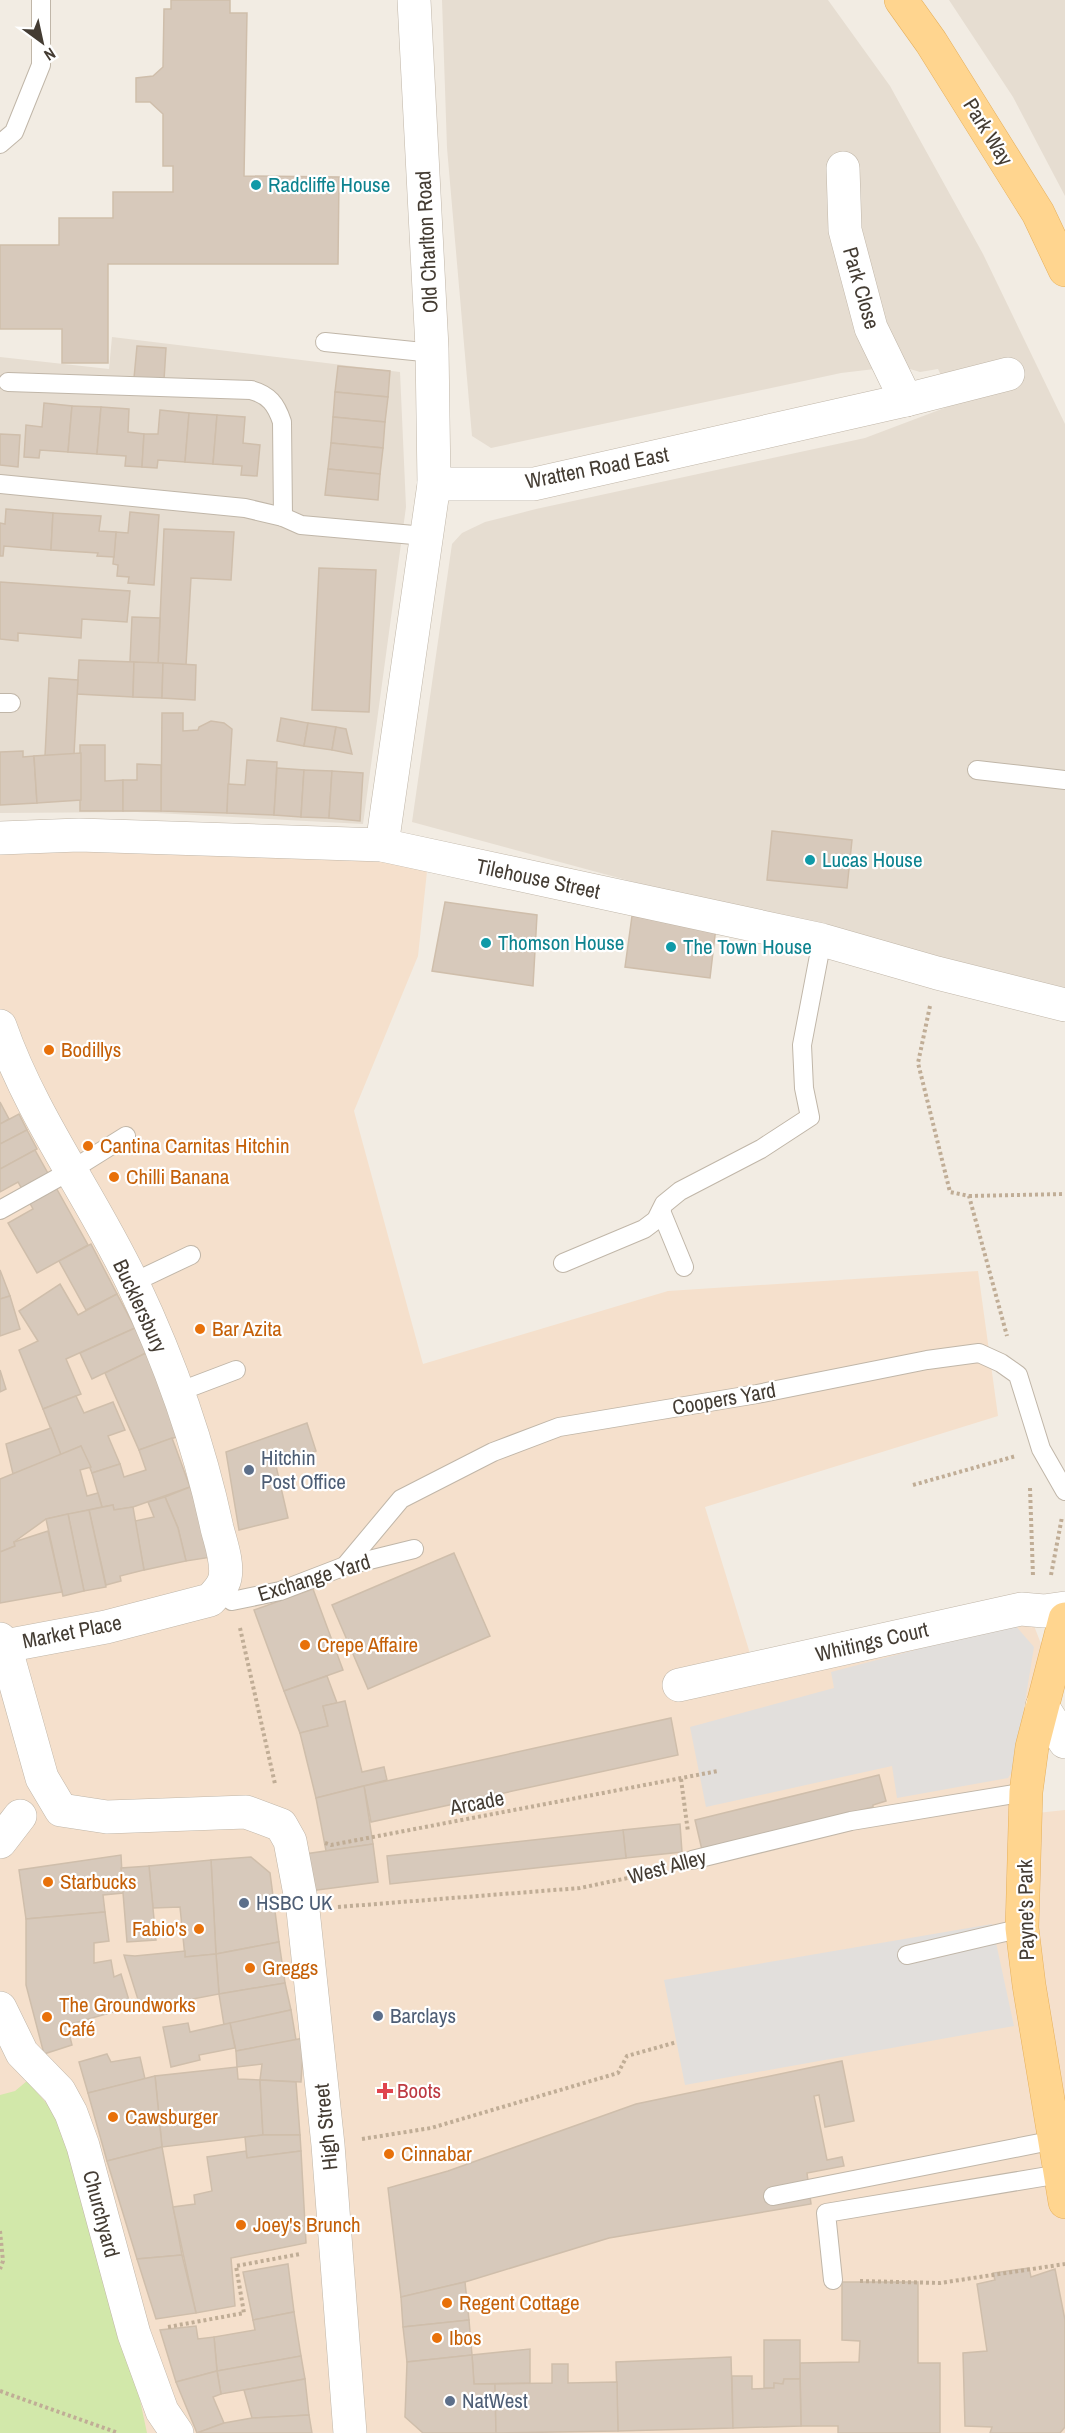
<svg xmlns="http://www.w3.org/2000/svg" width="1065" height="2433" viewBox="0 0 1065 2433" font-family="'Archivo Narrow',sans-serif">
  <rect width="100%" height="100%" fill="#f2ece3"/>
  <g fill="#e6ddd1">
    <polygon points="442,0 828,0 890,86 983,254 1065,424 1065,989 752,914 412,822 452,544 462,533 485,522 536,509 865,438 955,404 938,369 920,372 900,366 841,373 491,448 472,436 447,148"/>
    <polygon points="949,0 1065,0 1065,196 1013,97"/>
    <polygon points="112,337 400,372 406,507 363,824 137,812 0,813 0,357 109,369"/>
  </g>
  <polygon fill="#f5e0cc" points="0,846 428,862 418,956 354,1111 423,1364 668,1291 978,1271 998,1416 705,1507 752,1660 1021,1592 1043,1649 1008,1816 1065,1810 1065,2433 0,2433"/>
  <polygon fill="#d2e8aa" points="27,2081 67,2127 126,2334 147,2433 0,2433 0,2095 15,2091"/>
  <g fill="#e2dfdc">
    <polygon points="1014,1624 1034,1647 1014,1769 1008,1778 897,1798 892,1766 706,1807 690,1727 834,1688 831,1672"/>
    <polygon points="992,1924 1014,2026 685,2085 664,1980"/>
  </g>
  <g fill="#d7c9bb" stroke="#cfbeab" stroke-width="1.5">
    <polygon points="171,0 230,0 230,13 247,13 244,176 339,177 338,264 108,264 108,363 62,363 62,329 0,329 0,245 59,245 59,218 113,218 113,192 173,192 173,166 163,166 163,114 150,102 136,102 136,78 153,76 163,67 164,9 171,9"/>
    <polygon points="137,346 166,348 164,380 134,378"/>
    <polygon points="338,366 390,371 388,397 335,392"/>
    <polygon points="335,392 388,397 385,422 333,417"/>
    <polygon points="44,403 72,406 68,452 40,450 39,458 24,457 26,425 42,427"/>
    <polygon points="72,406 101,407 97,454 68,452"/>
    <polygon points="101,407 129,409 128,432 144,434 142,467 125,466 126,456 97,454"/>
    <polygon points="160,410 189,413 185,462 158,460 157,468 142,467 144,434 158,434"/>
    <polygon points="189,413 217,415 213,464 185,462"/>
    <polygon points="217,415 245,417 243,443 260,445 257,476 241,475 242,466 213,464"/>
    <polygon points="333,417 385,422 383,448 331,443"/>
    <polygon points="0,434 20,435 18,467 0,465"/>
    <polygon points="331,443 383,448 380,474 328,469"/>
    <polygon points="328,469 380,474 378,500 325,495"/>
    <polygon points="6,509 53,513 51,550 4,546 3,556 0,556 0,523 5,524"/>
    <polygon points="130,512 159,515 154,585 128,583 129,577 117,576 118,565 113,564 116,532 128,533"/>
    <polygon points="53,513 101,516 99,531 116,532 114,557 97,556 98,553 51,550"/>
    <polygon points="164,529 234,532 231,580 191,578 186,665 158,664"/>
    <polygon points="319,568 376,570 369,712 312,710"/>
    <polygon points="0,582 130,591 127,622 82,619 81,638 18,633 18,641 0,639"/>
    <polygon points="132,617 160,618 158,664 130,662"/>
    <polygon points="79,660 134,662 133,697 77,694"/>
    <polygon points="134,662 163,663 162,698 133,697"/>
    <polygon points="163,663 196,665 195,700 162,698"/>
    <polygon points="49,678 78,680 74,754 45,756"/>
    <polygon points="162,713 183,713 183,731 198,730 199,727 211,721 224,723 232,729 227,813 161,811"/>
    <polygon points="281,718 308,723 304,746 277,741"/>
    <polygon points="308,723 336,727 332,750 304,746"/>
    <polygon points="336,727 346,729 352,754 332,750"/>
    <polygon points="80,745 105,745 105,781 123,780 123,811 80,811"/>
    <polygon points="23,751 23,757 34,756 37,803 0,805 0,752"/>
    <polygon points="81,753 81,800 37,803 34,756"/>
    <polygon points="247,760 277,762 274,815 227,813 228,784 245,785"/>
    <polygon points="137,764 161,765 161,811 123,811 123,780 137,780"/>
    <polygon points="277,768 304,770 301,817 274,815"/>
    <polygon points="304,770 332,771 329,818 301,817"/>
    <polygon points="332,771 363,773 360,821 329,818"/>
    <polygon points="772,831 852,840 847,888 767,880"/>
    <polygon points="445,902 537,915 533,986 432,971"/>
    <polygon points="632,916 716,927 710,978 625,967"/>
    <polygon points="0,1102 9,1119 0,1124"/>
    <polygon points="19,1114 27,1130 0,1144 0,1124"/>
    <polygon points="27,1130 37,1149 0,1169 0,1144"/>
    <polygon points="35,1150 88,1245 37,1273 8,1223 33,1209 18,1182 0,1192 0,1169"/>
    <polygon points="91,1244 117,1294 86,1310 59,1261"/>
    <polygon points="0,1270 10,1296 0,1299"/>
    <polygon points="60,1284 78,1315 117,1294 135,1328 66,1359 81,1394 43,1409 19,1350 38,1341 19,1311"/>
    <polygon points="10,1296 20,1329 0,1336 0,1299"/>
    <polygon points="135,1328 146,1353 92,1379 80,1353"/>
    <polygon points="146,1353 182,1435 139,1450 105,1373"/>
    <polygon points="0,1370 6,1389 0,1392"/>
    <polygon points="76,1396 84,1413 113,1402 125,1430 108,1436 120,1464 92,1473 81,1446 61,1455 43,1409"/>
    <polygon points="307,1423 316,1451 276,1466 288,1518 239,1530 226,1452"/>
    <polygon points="51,1428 61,1455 13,1474 6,1444"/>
    <polygon points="172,1438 190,1487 133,1507 114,1510 113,1505 102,1507 92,1473 120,1464 124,1477 146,1470 139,1450"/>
    <polygon points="81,1446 91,1467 80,1470 87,1496 98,1493 102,1507 46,1519 14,1542 15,1546 0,1552 0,1479"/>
    <polygon points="190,1487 203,1521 212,1557 186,1561 178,1528 165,1497"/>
    <polygon points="165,1497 178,1528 186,1561 144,1570 135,1521 154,1517 148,1502"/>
    <polygon points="113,1505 114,1510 133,1507 144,1570 120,1576 121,1581 106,1585 89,1510"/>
    <polygon points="89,1510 106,1587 84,1591 68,1514"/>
    <polygon points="68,1514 84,1591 63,1596 46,1519"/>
    <polygon points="48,1531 62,1592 0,1603 0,1552 15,1546 14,1542"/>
    <polygon points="454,1553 490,1636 368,1689 332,1605"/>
    <polygon points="313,1589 343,1670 284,1691 254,1610"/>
    <polygon points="327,1676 337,1703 323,1706 328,1726 300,1733 284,1691"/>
    <polygon points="345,1701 362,1772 384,1767 387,1780 316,1798 300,1733 328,1726 323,1706"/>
    <polygon points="671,1718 678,1755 371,1822 364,1786"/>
    <polygon points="879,1775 886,1801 873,1805 873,1807 702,1850 695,1820"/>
    <polygon points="364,1786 373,1844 326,1851 316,1798"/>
    <polygon points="680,1824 682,1852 626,1858 623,1830"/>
    <polygon points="623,1830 626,1858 390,1884 387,1856"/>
    <polygon points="373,1844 378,1882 310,1891 305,1854"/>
    <polygon points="121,1855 123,1893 103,1895 105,1912 26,1919 19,1870"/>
    <polygon points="251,1857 270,1873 279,1942 216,1954 211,1860"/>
    <polygon points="211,1860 216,1954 185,1957 180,1907 153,1908 149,1866"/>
    <polygon points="149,1866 156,1940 127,1942 121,1868"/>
    <polygon points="105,1912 109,1941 94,1943 94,1963 111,1960 114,1977 121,1974 131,2007 67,2025 72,2045 44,2054 26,1985 26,1919"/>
    <polygon points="279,1942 285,1983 219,1994 216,1954"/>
    <polygon points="185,1951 185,1957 216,1954 219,1994 141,2009 124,1955 135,1956"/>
    <polygon points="285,1983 291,2010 224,2025 219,1994"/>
    <polygon points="291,2010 296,2040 236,2051 230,2023"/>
    <polygon points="188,2023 190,2032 230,2023 235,2048 199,2055 200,2060 171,2067 163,2027"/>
    <polygon points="304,2038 301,2082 260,2080 262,2064 237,2067 236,2051"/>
    <polygon points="107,2054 111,2062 140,2057 145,2079 88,2093 79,2062"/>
    <polygon points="842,2061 854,2121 825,2127 819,2095 814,2096 827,2160 842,2157 844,2166 807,2173 811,2204 609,2238 465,2282 401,2297 388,2188 448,2171 636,2104"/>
    <polygon points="237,2067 238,2079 260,2080 263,2135 162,2147 155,2076"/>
    <polygon points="155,2076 162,2147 107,2161 88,2093"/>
    <polygon points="260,2080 296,2082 300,2135 263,2135"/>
    <polygon points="263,2135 300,2135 301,2151 247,2158 245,2137"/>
    <polygon points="162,2147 182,2255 137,2259 107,2161"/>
    <polygon points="246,2151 247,2158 301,2151 306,2243 231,2258 235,2306 196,2313 173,2207 195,2204 194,2195 212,2191 207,2157"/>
    <polygon points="182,2255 196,2313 156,2319 137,2259"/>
    <polygon points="288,2264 294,2312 253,2320 243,2272"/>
    <polygon points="1029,2268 1031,2277 1055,2269 1065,2320 1065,2427 1060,2433 990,2433 992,2427 965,2426 963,2353 987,2351 977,2284 995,2280 993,2273"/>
    <polygon points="465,2282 469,2320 403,2327 401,2297"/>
    <polygon points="842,2282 918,2282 918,2363 940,2363 940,2433 838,2433 838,2426 801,2426 800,2363 859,2362 860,2341 842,2340"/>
    <polygon points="294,2312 301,2356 217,2371 214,2337 255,2330 253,2320"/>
    <polygon points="469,2320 472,2355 407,2362 403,2327"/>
    <polygon points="196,2326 198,2339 214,2337 217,2371 176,2382 160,2330"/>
    <polygon points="764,2340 800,2340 800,2379 784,2379 783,2384 774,2383 774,2388 764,2388"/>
    <polygon points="530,2349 530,2383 474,2384 472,2355"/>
    <polygon points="472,2355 474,2384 495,2384 496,2433 423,2433 405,2417 407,2362"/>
    <polygon points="301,2356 305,2379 221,2394 217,2371"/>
    <polygon points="731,2357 733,2428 618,2431 616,2362"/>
    <polygon points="552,2364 568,2364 568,2383 617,2382 618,2431 496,2433 495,2384 552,2383"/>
    <polygon points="217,2371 221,2394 213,2397 224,2423 197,2433 176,2382"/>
    <polygon points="732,2376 752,2376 752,2389 774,2388 774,2383 783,2384 784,2379 800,2379 801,2426 733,2428"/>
    <polygon points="305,2379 309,2415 252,2418 244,2390"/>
    <polygon points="309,2415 312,2433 197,2433 224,2423 252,2418"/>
  </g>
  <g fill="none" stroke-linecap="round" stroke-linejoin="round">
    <defs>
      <g id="lane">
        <polyline points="0,144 14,132 41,65 41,0"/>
        <polyline points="325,342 433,353"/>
        <path d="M 8,382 L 251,390 C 269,395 276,404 282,422 L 283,517"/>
        <polyline points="0,484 245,508 283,517 301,525 425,536"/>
        <polyline points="0,703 11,703"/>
        <polyline points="977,770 1065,780"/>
        <polyline points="0,1210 70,1171 126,1136"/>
        <polyline points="661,1211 684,1267"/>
        <polyline points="563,1263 644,1229 656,1220 664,1204 680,1191 761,1149 810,1117 804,1088 802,1045 822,940"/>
        <polyline points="132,1283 191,1255"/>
        <polyline points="178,1392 236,1370"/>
        <polyline points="345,1566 401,1499 493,1452 559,1427 757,1394 927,1360 979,1353 1001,1363 1018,1375 1041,1449 1065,1491"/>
        <polyline points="221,1587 232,1601 280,1591 345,1566 414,1549"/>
        <polyline points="692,1860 851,1821 1026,1792"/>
        <polyline points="907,1955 1022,1928"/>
        <polyline points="773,2196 1055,2140"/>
        <polyline points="833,2280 826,2213 1060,2174"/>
      </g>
      <g id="street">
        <polyline points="843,168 845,230 871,328 906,400"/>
        <polyline points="434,484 534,484 906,400 1008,374"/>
        <polyline points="0,838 79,835 382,845 822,940 937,973 1065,1005"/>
        <polyline points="382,845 434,484 432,348 414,0"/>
        <path d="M 0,1026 C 32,1118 92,1197 133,1284 C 170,1362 199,1444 217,1528 C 221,1544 228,1562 225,1578 C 223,1587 216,1594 210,1600 L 106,1627 L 5,1646"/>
        <polyline points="0,1639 5,1646 42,1778 61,1810 107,1817 246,1812 281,1825 290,1841 303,1910 328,2145 350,2433"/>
        <polyline points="679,1685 1021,1609 1044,1611 1065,1608"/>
        <polyline points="1042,1706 1065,1742"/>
        <polyline points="0,1842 20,1816"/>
        <polyline points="0,2008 22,2053 59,2091 71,2113 83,2146 134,2334 162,2411 177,2433"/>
      </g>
      <g id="primary">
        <polyline points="901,0 931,42 1038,213 1065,270"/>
        <polyline points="1065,1619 1032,1747 1026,1792 1022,1928 1029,1985 1065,2202"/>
      </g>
    </defs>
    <use href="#lane" stroke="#c0b6a8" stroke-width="20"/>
    <use href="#street" stroke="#c0b6a8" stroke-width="34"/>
    <use href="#primary" stroke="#e6b05c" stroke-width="34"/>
    <g stroke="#c0ad96" stroke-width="4" stroke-dasharray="3 3" stroke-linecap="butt">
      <polyline points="930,1006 918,1063 950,1192 969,1196 1007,1336"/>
      <polyline points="969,1196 1065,1194"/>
      <polyline points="913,1485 1016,1456"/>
      <polyline points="1030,1488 1033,1576"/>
      <polyline points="1051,1575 1062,1517"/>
      <polyline points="240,1628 275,1784"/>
      <polyline points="681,1779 688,1832"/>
      <polyline points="325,1843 331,1845 718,1771"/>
      <polyline points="338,1907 580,1888 666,1870"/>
      <polyline points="362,2139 431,2128 618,2073 627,2056 677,2042"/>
      <polyline points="0,2231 3,2261 0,2269"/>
      <polyline points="860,2281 940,2283 1065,2264"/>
      <polyline points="168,2327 244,2313 236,2266 300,2254"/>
      <polyline points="0,2391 118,2433"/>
    </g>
    <use href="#lane" stroke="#fff" stroke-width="18"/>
    <use href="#street" stroke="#fff" stroke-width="33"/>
    <use href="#primary" stroke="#ffd58f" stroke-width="33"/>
  </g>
  <g fill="#0f9aa8" stroke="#fff" stroke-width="2">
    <circle cx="256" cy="185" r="6"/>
    <circle cx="810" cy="860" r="6"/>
    <circle cx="486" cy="943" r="6"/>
    <circle cx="671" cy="947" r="6"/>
  </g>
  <g fill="#e8710a" stroke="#fff" stroke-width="2">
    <circle cx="49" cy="1050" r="6"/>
    <circle cx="88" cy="1146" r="6"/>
    <circle cx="114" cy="1177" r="6"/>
    <circle cx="200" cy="1329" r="6"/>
    <circle cx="305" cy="1645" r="6"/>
    <circle cx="48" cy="1882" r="6"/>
    <circle cx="199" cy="1929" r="6"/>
    <circle cx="250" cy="1968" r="6"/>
    <circle cx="47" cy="2017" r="6"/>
    <circle cx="113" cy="2117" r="6"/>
    <circle cx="389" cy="2154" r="6"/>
    <circle cx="241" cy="2225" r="6"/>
    <circle cx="447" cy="2303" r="6"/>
    <circle cx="437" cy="2338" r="6"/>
  </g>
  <g fill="#5c6f8a" stroke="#fff" stroke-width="2">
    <circle cx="249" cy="1470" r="6"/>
    <circle cx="244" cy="1903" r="6"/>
    <circle cx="378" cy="2016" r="6"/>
    <circle cx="450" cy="2401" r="6"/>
  </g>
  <path fill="#e0444e" stroke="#fff" stroke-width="2" d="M382 2082h6v6h6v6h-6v6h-6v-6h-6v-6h6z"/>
  <g text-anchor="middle" stroke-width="4.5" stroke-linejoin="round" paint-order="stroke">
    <g font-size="21" fill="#443c33" stroke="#fff">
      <text transform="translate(988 132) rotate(58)" y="7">Park Way</text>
      <text transform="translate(427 242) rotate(-93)" y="7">Old Charlton Road</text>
      <text transform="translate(861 288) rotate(74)" y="7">Park Close</text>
      <text transform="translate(597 468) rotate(-11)" y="7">Wratten Road East</text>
      <text transform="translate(538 879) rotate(12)" y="7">Tilehouse Street</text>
      <text transform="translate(140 1306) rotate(65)" y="7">Bucklersbury</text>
      <text transform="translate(724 1399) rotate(-10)" y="7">Coopers Yard</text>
      <text transform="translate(314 1578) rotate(-17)" y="7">Exchange Yard</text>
      <text transform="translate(72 1632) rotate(-11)" y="7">Market Place</text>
      <text transform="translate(872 1642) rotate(-13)" y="7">Whitings Court</text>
      <text transform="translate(477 1803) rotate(-11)" y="7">Arcade</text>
      <text transform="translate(667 1867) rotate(-15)" y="7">West Alley</text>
      <text transform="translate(1026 1910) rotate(-91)" y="7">Payne's Park</text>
      <text transform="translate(326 2127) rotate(-96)" y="7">High Street</text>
      <text transform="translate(101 2214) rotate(75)" y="7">Churchyard</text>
    </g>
    <g font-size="21" fill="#0d838f" stroke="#fff" text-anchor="start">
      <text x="268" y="192">Radcliffe House</text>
      <text x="822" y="867">Lucas House</text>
      <text x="498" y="950">Thomson House</text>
      <text x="683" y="954">The Town House</text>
    </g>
    <g font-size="21" fill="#c56008" stroke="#fff" text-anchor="start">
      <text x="61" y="1057">Bodillys</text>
      <text x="100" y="1153">Cantina Carnitas Hitchin</text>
      <text x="126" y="1184">Chilli Banana</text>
      <text x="212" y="1336">Bar Azita</text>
      <text x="317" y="1652">Crepe Affaire</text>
      <text x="60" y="1889">Starbucks</text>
      <text x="187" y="1936" text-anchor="end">Fabio's</text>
      <text x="262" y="1975">Greggs</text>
      <text x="59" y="2012">The Groundworks<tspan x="59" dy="24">Café</tspan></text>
      <text x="125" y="2124">Cawsburger</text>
      <text x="401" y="2161">Cinnabar</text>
      <text x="253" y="2232">Joey's Brunch</text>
      <text x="459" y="2310">Regent Cottage</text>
      <text x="449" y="2345">Ibos</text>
    </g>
    <g font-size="21" fill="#4e5e75" stroke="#fff" text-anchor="start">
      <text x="261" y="1465">Hitchin<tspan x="261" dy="24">Post Office</tspan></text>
      <text x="256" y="1910">HSBC UK</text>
      <text x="390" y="2023">Barclays</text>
      <text x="462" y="2408">NatWest</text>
    </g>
    <g font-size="21" fill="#be3a42" stroke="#fff" text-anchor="start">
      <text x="397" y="2098">Boots</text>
    </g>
  </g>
  <g transform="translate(42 42) rotate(147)" stroke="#ffffff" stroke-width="4.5" paint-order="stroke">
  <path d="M0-4.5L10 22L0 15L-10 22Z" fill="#443c33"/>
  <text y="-9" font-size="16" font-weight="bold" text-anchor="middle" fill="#443c33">N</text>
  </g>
</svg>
